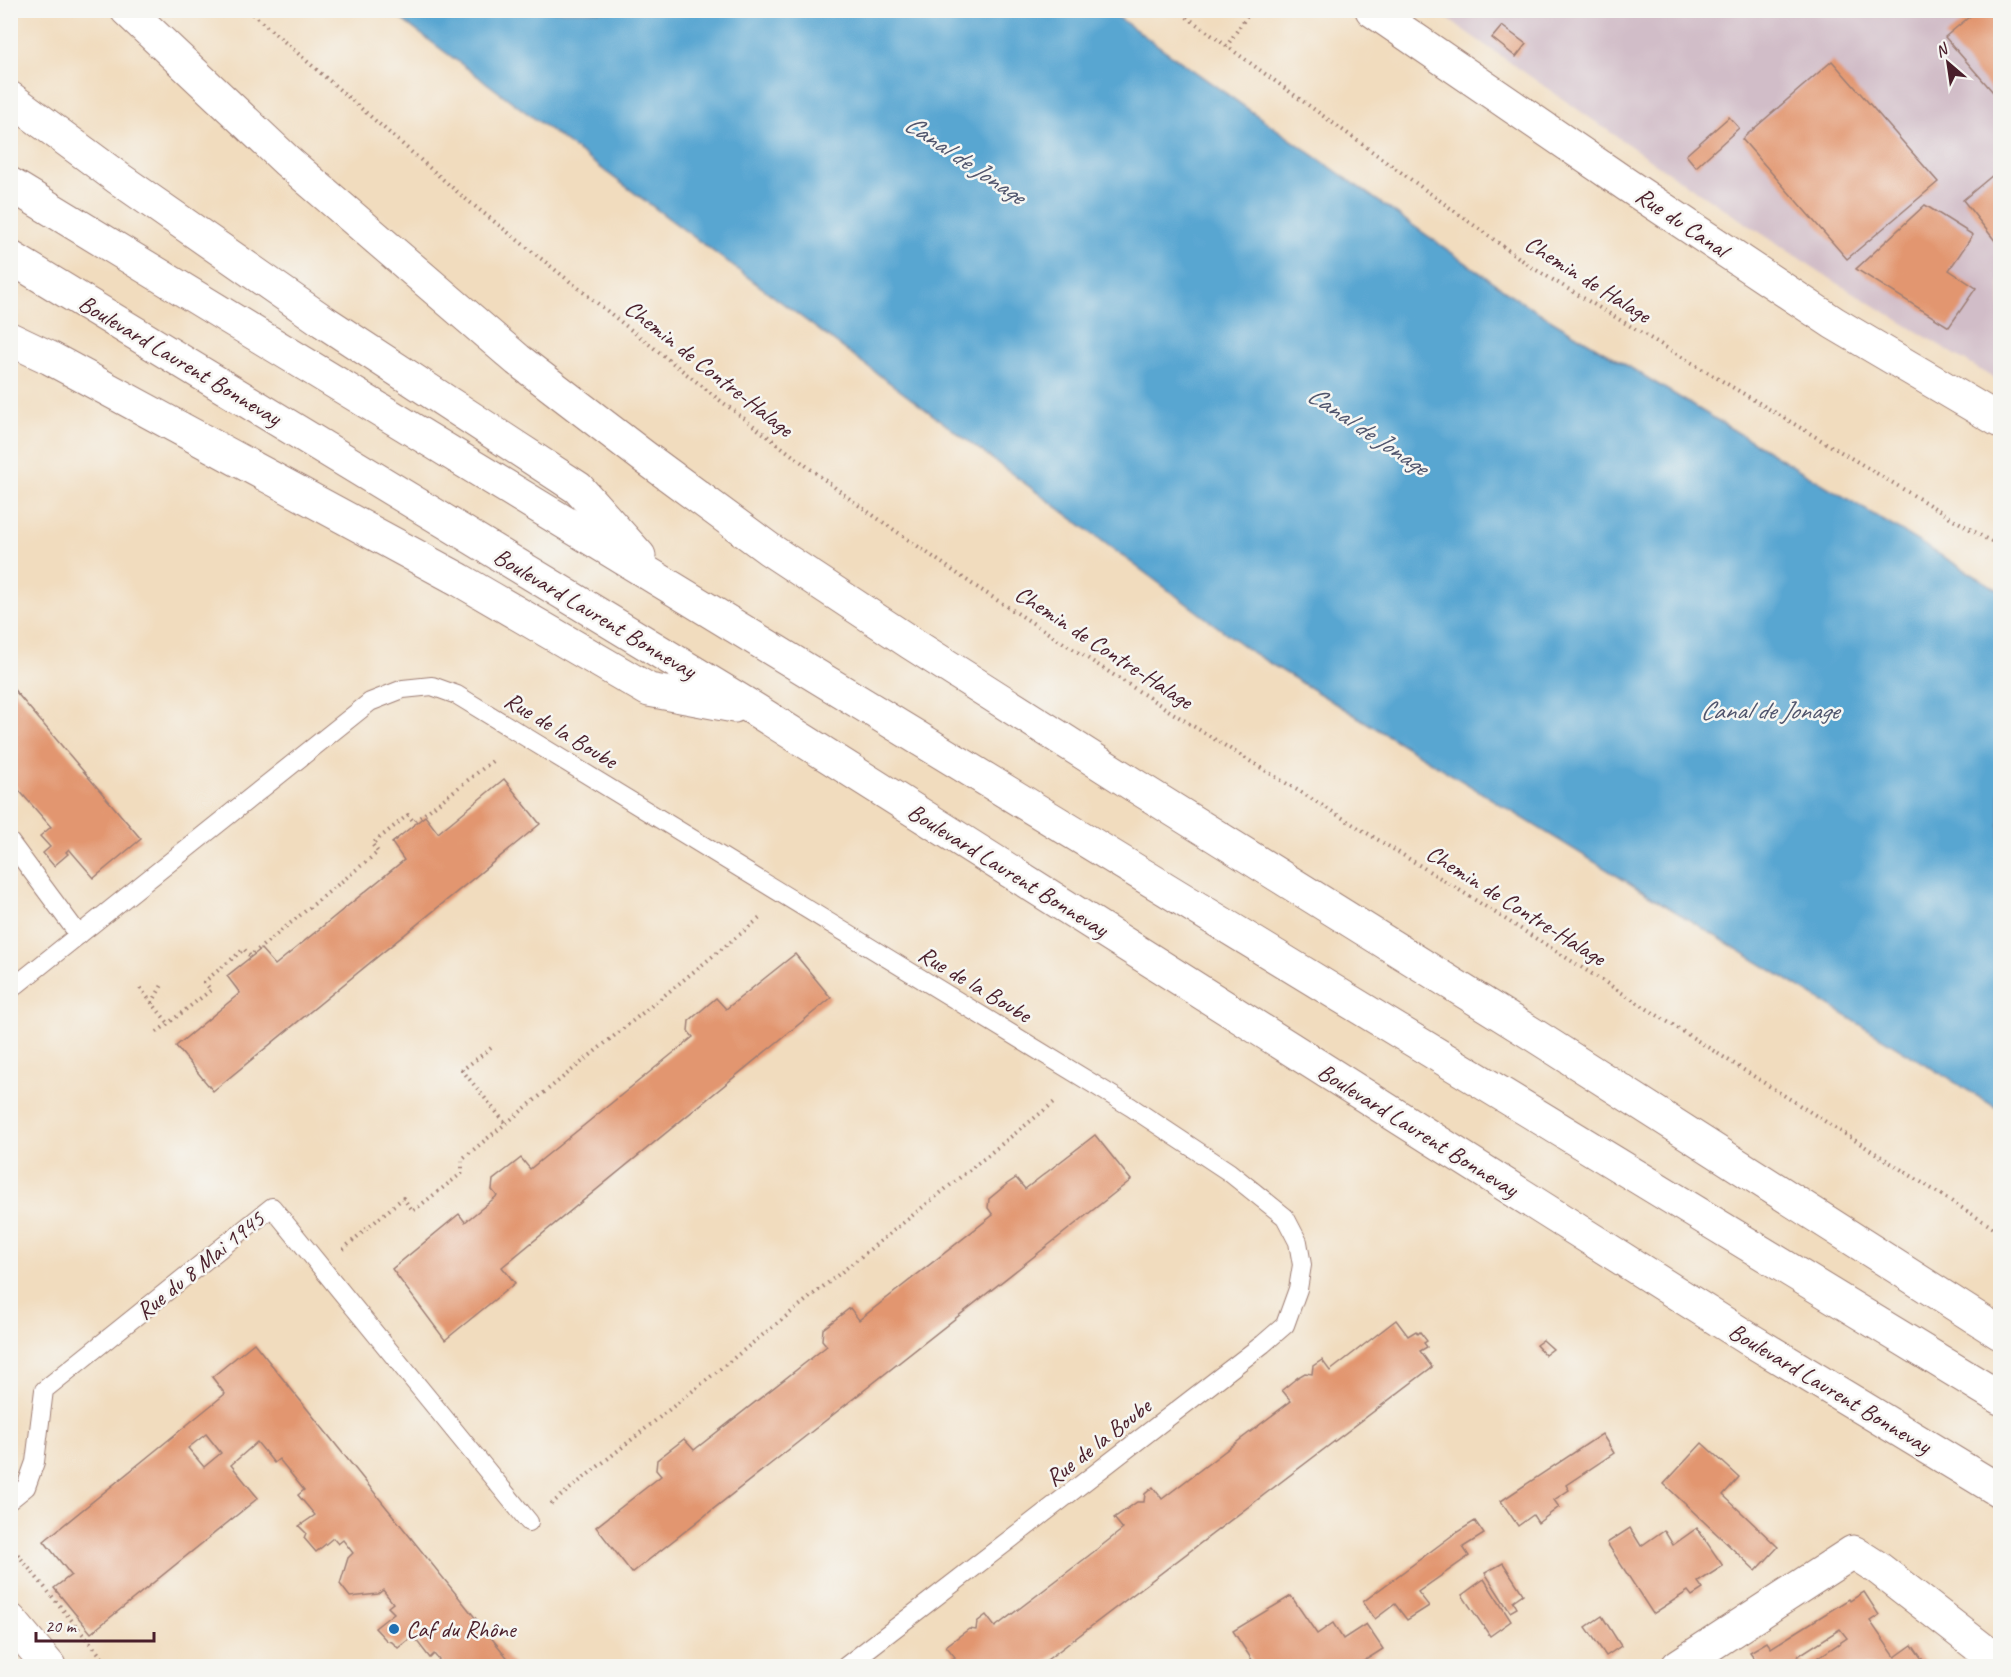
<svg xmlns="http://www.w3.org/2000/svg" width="2011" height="1677" viewBox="0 0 2011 1677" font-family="Caveat,sans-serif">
  <rect width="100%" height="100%" fill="#f6f6f2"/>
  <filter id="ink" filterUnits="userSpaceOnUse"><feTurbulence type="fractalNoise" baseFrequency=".0167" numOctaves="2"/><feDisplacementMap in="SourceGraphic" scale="12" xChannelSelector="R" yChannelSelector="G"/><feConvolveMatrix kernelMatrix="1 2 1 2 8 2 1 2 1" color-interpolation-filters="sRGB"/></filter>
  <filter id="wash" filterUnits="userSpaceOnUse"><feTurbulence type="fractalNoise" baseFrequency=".008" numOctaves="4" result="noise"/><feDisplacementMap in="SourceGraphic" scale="24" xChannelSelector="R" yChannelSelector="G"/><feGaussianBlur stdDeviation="1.35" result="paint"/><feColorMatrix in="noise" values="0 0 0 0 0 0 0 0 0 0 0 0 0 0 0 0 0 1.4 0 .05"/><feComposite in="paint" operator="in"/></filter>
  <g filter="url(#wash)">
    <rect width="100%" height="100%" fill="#f1dcbe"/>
    <polygon fill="#d1bdc8" points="1436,11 2000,11 2000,382 1834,281 1662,168"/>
    <polygon fill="#58a6d1" stroke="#51627e" stroke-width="1.5" points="390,11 1109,11 1520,301 2000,591 2000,1110 1253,653"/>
    <g id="blocks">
      <g fill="#e2966f" fill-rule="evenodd">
        <polygon points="1974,10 2000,10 2000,100 1945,37 1975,12"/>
        <polygon points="1502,26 1526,44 1516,57 1492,38"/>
        <polygon points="1832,61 1938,182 1847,259 1742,139"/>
        <polygon points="1729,117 1739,128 1696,167 1686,155"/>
        <polygon points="2000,169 2000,247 1963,200"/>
        <polygon points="1925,205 1973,235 1949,270 1976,288 1949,327 1856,269"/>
        <polygon points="10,685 141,839 94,878 69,849 66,852 68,854 54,866 43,853 50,847 40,836 51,827 10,780"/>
        <polygon points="504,779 540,824 213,1091 176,1046 240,993 227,976 261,949 275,965 404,860 392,843 399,837 425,816 438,833"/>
        <polygon points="795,954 831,998 502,1267 515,1283 445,1340 392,1269 459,1214 465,1222 497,1196 492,1190 493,1180 521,1158 530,1169 693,1037 688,1031 689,1021 716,998 726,1009"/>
        <polygon points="1095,1135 1131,1180 632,1573 596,1527 661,1476 656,1470 657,1460 684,1439 694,1450 827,1346 822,1340 823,1329 850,1308 859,1320 993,1215 988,1208 989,1199 1007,1184 1016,1178 1025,1189"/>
        <polygon points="1396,1320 1408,1336 1416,1331 1418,1334 1420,1332 1427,1341 1424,1343 1427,1347 1420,1351 1432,1367 1039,1666 943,1666 955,1657 946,1646 969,1629 976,1630 977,1622 986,1615 995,1627 1078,1564 1123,1529 1114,1518 1137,1502 1144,1502 1145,1494 1153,1487 1162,1499 1291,1401 1282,1390 1298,1377 1305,1373 1312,1374 1313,1366 1322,1360 1330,1371"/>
        <polygon points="1543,1340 1553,1349 1545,1355 1536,1345"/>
        <path d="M 254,1343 L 514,1666 L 444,1666 L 434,1654 L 430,1658 L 413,1636 L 398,1648 L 392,1642 L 387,1641 L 375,1628 L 394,1613 L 388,1607 L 393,1603 L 383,1590 L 378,1594 L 350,1597 L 340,1584 L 348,1558 L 353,1553 L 343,1540 L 338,1544 L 333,1538 L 316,1552 L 304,1538 L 306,1533 L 299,1526 L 315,1515 L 298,1495 L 304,1490 L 279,1459 L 274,1463 L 257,1442 L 231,1465 L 258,1498 L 91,1633 L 54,1588 L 71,1575 L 44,1541 L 225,1394 L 212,1377 ZM 206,1434 L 221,1453 L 204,1467 L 188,1448 Z"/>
        <polygon points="1602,1434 1614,1453 1566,1485 1569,1490 1554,1500 1559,1507 1538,1523 1533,1515 1518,1526 1501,1501"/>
        <polygon points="1702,1443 1739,1477 1723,1495 1778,1547 1756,1571 1664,1484"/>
        <polygon points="1475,1521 1484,1534 1463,1547 1469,1556 1418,1592 1429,1606 1407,1620 1395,1604 1375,1619 1363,1602 1454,1534"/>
        <polygon points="1630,1528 1641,1546 1664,1530 1673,1545 1697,1528 1723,1566 1698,1582 1703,1589 1692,1596 1688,1591 1653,1614 1607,1543"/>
        <polygon points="1503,1563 1523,1594 1513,1601 1517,1608 1510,1612 1485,1573"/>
        <polygon points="1484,1579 1511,1621 1490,1636 1462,1595"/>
        <polygon points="1864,1592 1879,1615 1870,1621 1895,1657 1912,1645 1927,1666 1806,1666 1847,1638 1840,1629 1798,1656 1805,1666 1760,1666 1750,1652 1767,1642 1771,1648 1849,1599 1850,1601"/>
        <polygon points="1291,1596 1317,1634 1333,1623 1343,1639 1366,1624 1383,1649 1356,1666 1256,1666 1233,1631"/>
        <polygon points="1602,1616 1621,1646 1606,1656 1586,1627"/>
      </g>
    </g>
  </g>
  <g filter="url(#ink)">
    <use href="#blocks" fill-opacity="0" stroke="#9e7e74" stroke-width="1.5"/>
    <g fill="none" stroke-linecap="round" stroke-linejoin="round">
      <defs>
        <g id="lane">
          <polyline points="10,842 79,935"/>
          <polyline points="10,990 370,702 403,689 432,686 457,695 1131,1107 1229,1172 1285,1217 1298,1242 1302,1265 1298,1289 1285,1325 1263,1344 846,1666"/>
          <polyline points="10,1500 26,1487 35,1462 44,1390 272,1207 529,1522"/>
        </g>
        <g id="street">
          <polyline points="1372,10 1627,185 1834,323 2000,421"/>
          <polyline points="1678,1666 1853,1552 1878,1568 2000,1663"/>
        </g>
        <polyline id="secondary" points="10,1620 49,1666"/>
        <g id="highway">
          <polyline points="127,10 287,161 518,360 643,456 769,549 911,643 1137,787 1534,1035 2000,1333"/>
          <polyline points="10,98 118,178 323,321 578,488 639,556"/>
          <polyline points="10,184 2000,1398"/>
          <polyline points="10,257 754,709 1749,1339 2000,1491"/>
          <polyline points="10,339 50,358 460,580 649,690 734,706"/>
        </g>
      </defs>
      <use href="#lane" stroke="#9e7e74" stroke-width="20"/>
      <use href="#street" stroke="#9e7e74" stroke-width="35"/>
      <use href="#secondary" stroke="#9e7e74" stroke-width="35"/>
      <use href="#highway" stroke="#9e7e74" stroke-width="35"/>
      <g stroke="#9e7e74" stroke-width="4" stroke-dasharray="1.5 4.5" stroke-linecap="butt">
        <polyline points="248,10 462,196 717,398 854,502 975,586 1193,726 1445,881 2000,1232"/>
        <polyline points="1177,10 1533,268 2000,547"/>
        <polyline points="1226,47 1251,10"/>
        <polyline points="140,988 168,1023"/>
        <polyline points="152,1003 162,985"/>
        <polyline points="157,1032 211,990 204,982 244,949 250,956 378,852 372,844 408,815 414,822 495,759"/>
        <polyline points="491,1048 462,1070 506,1124"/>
        <polyline points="343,1249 403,1198 413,1211 462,1173 462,1159 760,918"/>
        <polyline points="551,1504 1057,1100"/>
        <polyline points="10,1545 109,1666"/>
      </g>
      <use href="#lane" stroke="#fff" stroke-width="18"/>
      <use href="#street" stroke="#fff" stroke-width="33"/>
      <use href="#secondary" stroke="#fff" stroke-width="33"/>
      <use href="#highway" stroke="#fff" stroke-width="33"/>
    </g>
  </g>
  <circle fill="#1f6fb2" stroke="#f6f6f2" stroke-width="2" cx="394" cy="1629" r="6"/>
  <g text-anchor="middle" stroke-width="5" stroke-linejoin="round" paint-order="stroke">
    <g font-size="24" fill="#4a1f2b" stroke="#f6f6f2">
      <text transform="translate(1682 222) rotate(34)" y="8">Rue du Canal</text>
      <text transform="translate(1588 279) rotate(32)" y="8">Chemin de Halage</text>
      <text transform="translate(180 360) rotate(31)" y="8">Boulevard Laurent Bonnevay</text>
      <text transform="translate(709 368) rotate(38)" y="8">Chemin de Contre-Halage</text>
      <text transform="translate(595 613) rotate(31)" y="8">Boulevard Laurent Bonnevay</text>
      <text transform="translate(1104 647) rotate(33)" y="8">Chemin de Contre-Halage</text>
      <text transform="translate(561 730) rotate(31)" y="8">Rue de la Boube</text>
      <text transform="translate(1008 870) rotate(32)" y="8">Boulevard Laurent Bonnevay</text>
      <text transform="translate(1516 905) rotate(32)" y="8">Chemin de Contre-Halage</text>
      <text transform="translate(975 984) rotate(31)" y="8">Rue de la Boube</text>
      <text transform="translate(1418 1130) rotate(32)" y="8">Boulevard Laurent Bonnevay</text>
      <text transform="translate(200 1265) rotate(-39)" y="8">Rue du 8 Mai 1945</text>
      <text transform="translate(1830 1388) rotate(31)" y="8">Boulevard Laurent Bonnevay</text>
      <text transform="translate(1098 1442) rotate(-38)" y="8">Rue de la Boube</text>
    </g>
    <g font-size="24" fill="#4a1f2b" stroke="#f6f6f2" text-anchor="start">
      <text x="406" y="1637">Caf du Rhône</text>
    </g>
    <g font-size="26" font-style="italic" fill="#50556d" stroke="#f6f6f2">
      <text transform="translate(965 159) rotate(34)" y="9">Canal de Jonage</text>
      <text transform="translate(1368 430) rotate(34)" y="9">Canal de Jonage</text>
      <text x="1769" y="719">Canal de Jonage</text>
    </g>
  </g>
  <rect width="2011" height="1677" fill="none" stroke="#f6f6f2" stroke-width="36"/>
  <g transform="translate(1948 63) rotate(331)" stroke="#f6f6f2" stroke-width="4.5" paint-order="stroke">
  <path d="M0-4.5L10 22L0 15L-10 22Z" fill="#4a1f2b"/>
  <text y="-9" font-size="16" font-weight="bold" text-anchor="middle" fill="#4a1f2b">N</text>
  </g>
  <path d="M36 1632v9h118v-9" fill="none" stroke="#4a1f2b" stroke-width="3"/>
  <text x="45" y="1632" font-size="18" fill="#4a1f2b" stroke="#f6f6f2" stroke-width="4.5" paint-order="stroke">20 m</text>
</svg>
